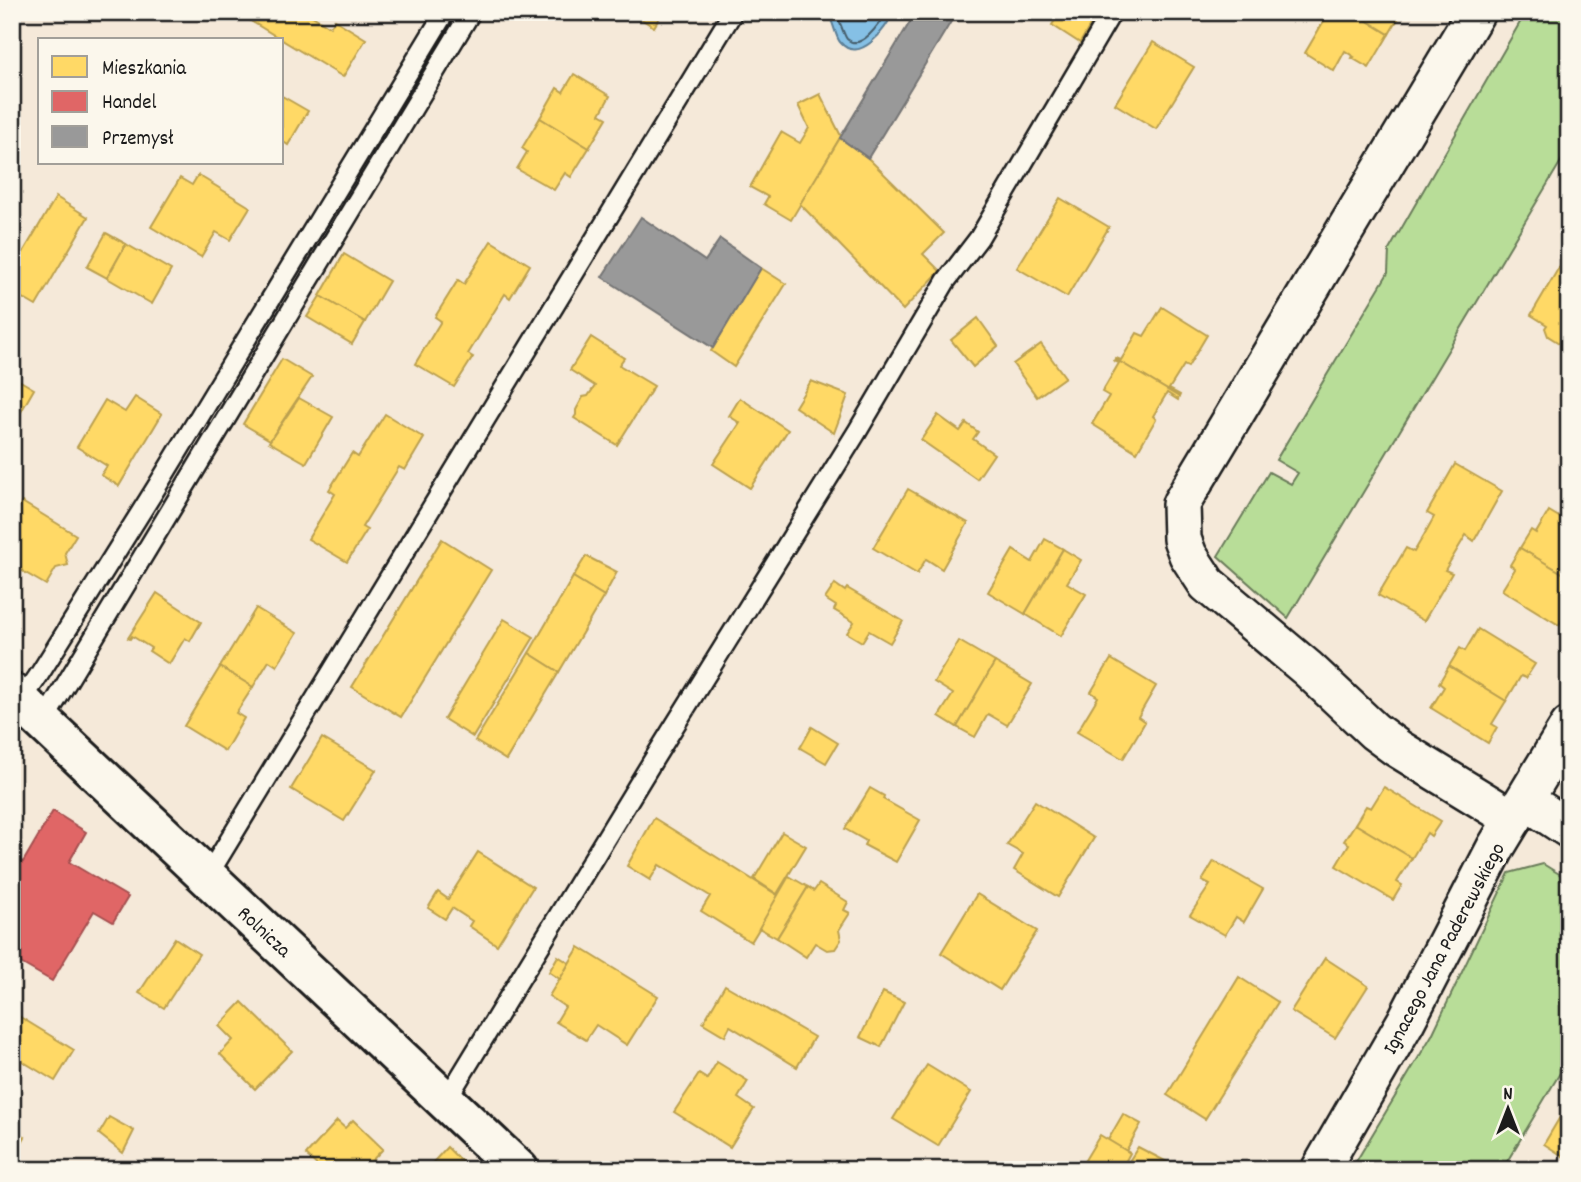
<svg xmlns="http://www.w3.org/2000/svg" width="1581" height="1182" viewBox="0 0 1581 1182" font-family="Dekko,sans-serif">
  <rect width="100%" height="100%" fill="#f5e9d9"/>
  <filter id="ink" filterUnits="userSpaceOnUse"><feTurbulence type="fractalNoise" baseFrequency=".0143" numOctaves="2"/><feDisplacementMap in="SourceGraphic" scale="14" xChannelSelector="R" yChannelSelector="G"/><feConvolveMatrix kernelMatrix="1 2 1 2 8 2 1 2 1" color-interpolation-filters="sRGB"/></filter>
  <g filter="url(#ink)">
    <g fill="#b8dd98" stroke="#6a7c5a" stroke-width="2">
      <polygon points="1526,12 1569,12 1569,148 1288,618 1218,556 1269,472 1291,484 1298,473 1276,460 1388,273 1389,250"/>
      <polygon points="1543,864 1569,880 1569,1058 1502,1170 1351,1170 1432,1035 1509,873"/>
    </g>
    <path fill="#85c0e5" stroke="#5b7e95" stroke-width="2" d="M 827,12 L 893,12 C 887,29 859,65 840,42 C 835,36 834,22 827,12 Z"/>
    <g fill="#ffd966" stroke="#bba050" stroke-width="2">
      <polygon points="236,12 306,12 330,27 335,20 366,39 343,77"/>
      <polygon points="630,12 663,12 654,27"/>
      <polygon points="1060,12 1098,12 1080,43 1052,25"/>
      <polygon points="1329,12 1353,12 1389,34 1369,68 1352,58 1354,57 1345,51 1334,71 1305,53"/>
      <polygon points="1353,12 1402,12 1389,34"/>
      <polygon points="1153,42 1194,67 1156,129 1115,104"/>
      <polygon points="574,74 610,96 600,114 607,118 589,148 540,118 557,88 563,92"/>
      <polygon points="820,94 841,136 791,220 764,204 768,197 750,187 781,132 800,143 809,128 798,105"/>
      <polygon points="282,96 308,111 288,145 282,141"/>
      <polygon points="540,118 589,148 571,177 565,173 554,190 517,169 527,152 522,148"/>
      <polygon points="840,138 868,158 944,233 923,254 940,271 903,310 800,204"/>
      <polygon points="198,175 250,207 230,240 216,232 201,257 151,227 180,178 192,185"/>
      <polygon points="56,197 88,217 36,306 12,292 12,271"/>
      <polygon points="1060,198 1109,227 1067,297 1017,268"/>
      <polygon points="106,233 126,244 107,278 87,267"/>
      <polygon points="491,241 530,265 510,298 505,294 468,354 473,357 454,387 415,364 441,321 435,317 458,280 464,284"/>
      <polygon points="126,244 171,270 152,304 107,278"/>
      <polygon points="1568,252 1569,337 1566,341 1559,343 1548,336 1545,328 1547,325 1531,315"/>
      <polygon points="344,254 389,281 365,322 320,296"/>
      <polygon points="761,268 786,284 734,367 711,351"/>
      <polygon points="320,296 365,322 352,344 307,317"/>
      <polygon points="1162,307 1207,335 1188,367 1184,365 1169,389 1180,395 1179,397 1115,359 1116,358 1121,360 1137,333 1144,336"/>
      <polygon points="978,318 998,346 973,367 951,340"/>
      <polygon points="591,337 624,358 619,365 654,386 617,445 574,418 576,415 576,410 583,397 588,396 595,386 570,370"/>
      <polygon points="1041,344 1065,377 1037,397 1013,364"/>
      <polygon points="282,359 312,377 270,440 243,424"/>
      <polygon points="1115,359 1179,397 1178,400 1167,393 1153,416 1156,419 1137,452 1092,424 1109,396 1102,392 1119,363 1114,361"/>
      <polygon points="12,376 34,389 14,424 12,423"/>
      <polygon points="811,381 848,395 834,433 795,407"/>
      <polygon points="135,397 162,414 119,486 101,475 107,466 77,447 105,400 125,412"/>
      <polygon points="299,398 333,417 306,463 269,442"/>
      <polygon points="740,398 788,430 750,488 713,464 740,423 729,416"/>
      <polygon points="385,414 424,438 405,470 399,467 362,527 367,530 347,562 308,539 335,494 329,490 352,453 358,457"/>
      <polygon points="938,415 960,431 966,423 978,432 973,439 994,454 977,479 921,440"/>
      <polygon points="1455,464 1502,491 1474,541 1466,535 1445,570 1452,573 1424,621 1378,595 1406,548 1414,552 1424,535 1434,517 1427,513"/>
      <polygon points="908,489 968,523 942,569 926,559 917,574 873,548"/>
      <polygon points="22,502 76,535 65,553 68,565 56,568 46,585 12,565 12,518"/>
      <polygon points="1549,511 1569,523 1569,577 1520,548 1531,530 1536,533"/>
      <polygon points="442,539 491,570 401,717 352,687"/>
      <polygon points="1045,539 1063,549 1025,614 988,592 1013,550 1032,562"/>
      <polygon points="1520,548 1569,577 1569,597 1563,606 1568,609 1559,625 1502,590 1515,569 1510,565"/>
      <polygon points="1063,549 1081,560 1067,583 1086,594 1061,636 1025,614"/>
      <polygon points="586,556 617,572 604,596 573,577"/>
      <polygon points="573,577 604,596 559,672 529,653"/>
      <polygon points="835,584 845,591 847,588 903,621 890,643 869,631 862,642 847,633 854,622 834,610 836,606 825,599"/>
      <polygon points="157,593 201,622 190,641 185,638 169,664 149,651 151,648 132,636 130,639 128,638"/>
      <polygon points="256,608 297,633 277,666 269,661 253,687 220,667"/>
      <polygon points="504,619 534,637 473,737 444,719"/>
      <polygon points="1478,629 1535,664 1526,678 1521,676 1506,701 1449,666 1460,648 1465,651"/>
      <polygon points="959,641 995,662 957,727 939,716 953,694 934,682"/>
      <polygon points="529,653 559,672 506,760 475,741"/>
      <polygon points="1111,659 1156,686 1138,717 1145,722 1123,759 1077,732 1098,697 1091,692"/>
      <polygon points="995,662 1032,684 1007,725 988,714 975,737 957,727"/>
      <polygon points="1449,666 1506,701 1492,724 1497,727 1488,743 1431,708 1444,687 1439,683"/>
      <polygon points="220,667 253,687 236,713 244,718 225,751 184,726"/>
      <polygon points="812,727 838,743 826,763 800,748"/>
      <polygon points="322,738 376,770 344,821 291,789"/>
      <polygon points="1384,787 1441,821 1431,836 1427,833 1412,858 1355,824 1366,806 1371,808"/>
      <polygon points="870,788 884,796 883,799 920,820 896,862 864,845 866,841 845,829"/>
      <polygon points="1035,801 1094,838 1058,897 1014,870 1023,854 1007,845"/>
      <polygon points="654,818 779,896 751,942 701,911 710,896 659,865 650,880 627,866"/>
      <polygon points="1355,824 1412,858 1397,882 1402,885 1393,900 1336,866 1349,844 1344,841"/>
      <polygon points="782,832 806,846 777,894 754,879"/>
      <polygon points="478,852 533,887 497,945 469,926 472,921 452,908 445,919 428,908 438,892 448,899"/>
      <polygon points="1214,861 1263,889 1244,922 1236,917 1225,935 1190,915 1210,885 1202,881"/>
      <polygon points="789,876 808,887 777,938 759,928"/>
      <polygon points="819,884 848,902 844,910 850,913 839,930 841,940 835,949 827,950 815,943 806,957 777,938 808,887 814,891"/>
      <polygon points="977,894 1037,931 1000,990 941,953"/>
      <polygon points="175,938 199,954 164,1008 139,993"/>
      <polygon points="579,947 658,996 627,1045 596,1025 586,1040 556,1022 565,1007 549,996"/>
      <polygon points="558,956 569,963 560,979 549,972"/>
      <polygon points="1325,958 1368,986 1335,1038 1291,1011"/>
      <polygon points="1239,977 1278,1002 1205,1119 1167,1095"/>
      <polygon points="725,985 814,1037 797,1067 730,1026 725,1036 703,1023"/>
      <polygon points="883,992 904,1002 881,1047 860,1037"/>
      <polygon points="242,1002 292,1051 255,1089 220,1054 233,1040 219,1026"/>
      <polygon points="12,1012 74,1050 55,1081 12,1055"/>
      <polygon points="717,1062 748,1081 738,1098 754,1109 730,1147 674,1112 699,1074 707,1079"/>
      <polygon points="927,1065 971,1092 938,1146 893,1119"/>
      <polygon points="1569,1102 1569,1160 1544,1144"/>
      <polygon points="1123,1114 1141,1124 1126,1151 1108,1140"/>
      <polygon points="109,1117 134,1131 123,1153 99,1134"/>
      <polygon points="353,1120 383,1149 363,1170 322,1170 306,1155 337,1121 345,1128"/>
      <polygon points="12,1130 25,1137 12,1159"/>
      <polygon points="1100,1135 1130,1153 1121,1170 1079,1170"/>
      <polygon points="447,1147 462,1162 454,1170 426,1170"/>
      <polygon points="1138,1147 1169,1163 1166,1170 1141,1170 1128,1163"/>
    </g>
    <polygon fill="#e06666" stroke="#a55050" stroke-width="2" points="53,811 86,832 69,862 128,897 113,922 94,911 52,981 12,958 12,875 20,861 23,862"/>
    <g fill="#999" stroke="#747474" stroke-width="2">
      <polygon points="916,12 951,12 955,15 868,158 840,138"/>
      <polygon points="641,217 705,261 720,239 761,268 713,348 602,277"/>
    </g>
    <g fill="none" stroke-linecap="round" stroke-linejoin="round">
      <path stroke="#465e6c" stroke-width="2" d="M 835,12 C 839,18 844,36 847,39 C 861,52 880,23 886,12"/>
      <defs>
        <g id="lane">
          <polyline points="21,701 37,678 156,488 445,12"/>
          <polyline points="43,722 471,12"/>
          <polyline points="207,877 733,12"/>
          <polyline points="445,1102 652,762 857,432 946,281 979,238 1112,12"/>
        </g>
        <g id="street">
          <polyline points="1476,12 1181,504 1182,539 1188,555 1207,584 1308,669 1374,731 1397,748 1513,819"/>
          <polyline points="1525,800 1569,829"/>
          <polyline points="1320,1170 1406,1021 1496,847 1569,726"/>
        </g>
        <polyline id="secondary" points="12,693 519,1170"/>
      </defs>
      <use href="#lane" stroke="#1c1c1c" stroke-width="23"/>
      <use href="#street" stroke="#1c1c1c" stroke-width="42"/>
      <use href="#secondary" stroke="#1c1c1c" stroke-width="44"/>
      <use href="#lane" stroke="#fbf7ec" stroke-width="18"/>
      <use href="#street" stroke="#fbf7ec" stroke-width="37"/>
      <use href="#secondary" stroke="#fbf7ec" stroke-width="38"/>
    </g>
  </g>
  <g text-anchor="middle" stroke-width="7" stroke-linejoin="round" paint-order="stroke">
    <g font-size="21" fill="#1c1c1c" stroke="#fbf7ec">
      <text transform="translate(265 931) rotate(43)" y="7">Rolnicza</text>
      <text transform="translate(1443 948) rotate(-62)" y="7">Ignacego Jana Paderewskiego</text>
    </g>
  </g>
  <rect width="1581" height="1182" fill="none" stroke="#fbf7ec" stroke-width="42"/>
  <rect x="21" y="21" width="1539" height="1140" fill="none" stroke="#1c1c1c" stroke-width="2.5" filter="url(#ink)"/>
  <rect x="38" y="38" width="245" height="126" fill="#fbf7ec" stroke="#a29f99" stroke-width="2"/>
  <rect x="52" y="56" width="35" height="21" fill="#ffd966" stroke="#a29f99" stroke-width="2"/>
  <text x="102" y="74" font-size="21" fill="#1c1c1c">Mieszkania</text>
  <rect x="52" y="91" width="35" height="21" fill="#e06666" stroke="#a29f99" stroke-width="2"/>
  <text x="102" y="108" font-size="21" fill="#1c1c1c">Handel</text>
  <rect x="52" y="126" width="35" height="21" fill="#999999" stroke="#a29f99" stroke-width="2"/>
  <text x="102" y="144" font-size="21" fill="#1c1c1c">Przemysł</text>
  <g transform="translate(1508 1109)" stroke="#fbf7ec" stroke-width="5" paint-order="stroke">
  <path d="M0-5L12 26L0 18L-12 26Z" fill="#1c1c1c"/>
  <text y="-10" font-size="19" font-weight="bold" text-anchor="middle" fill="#1c1c1c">N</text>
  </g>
</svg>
